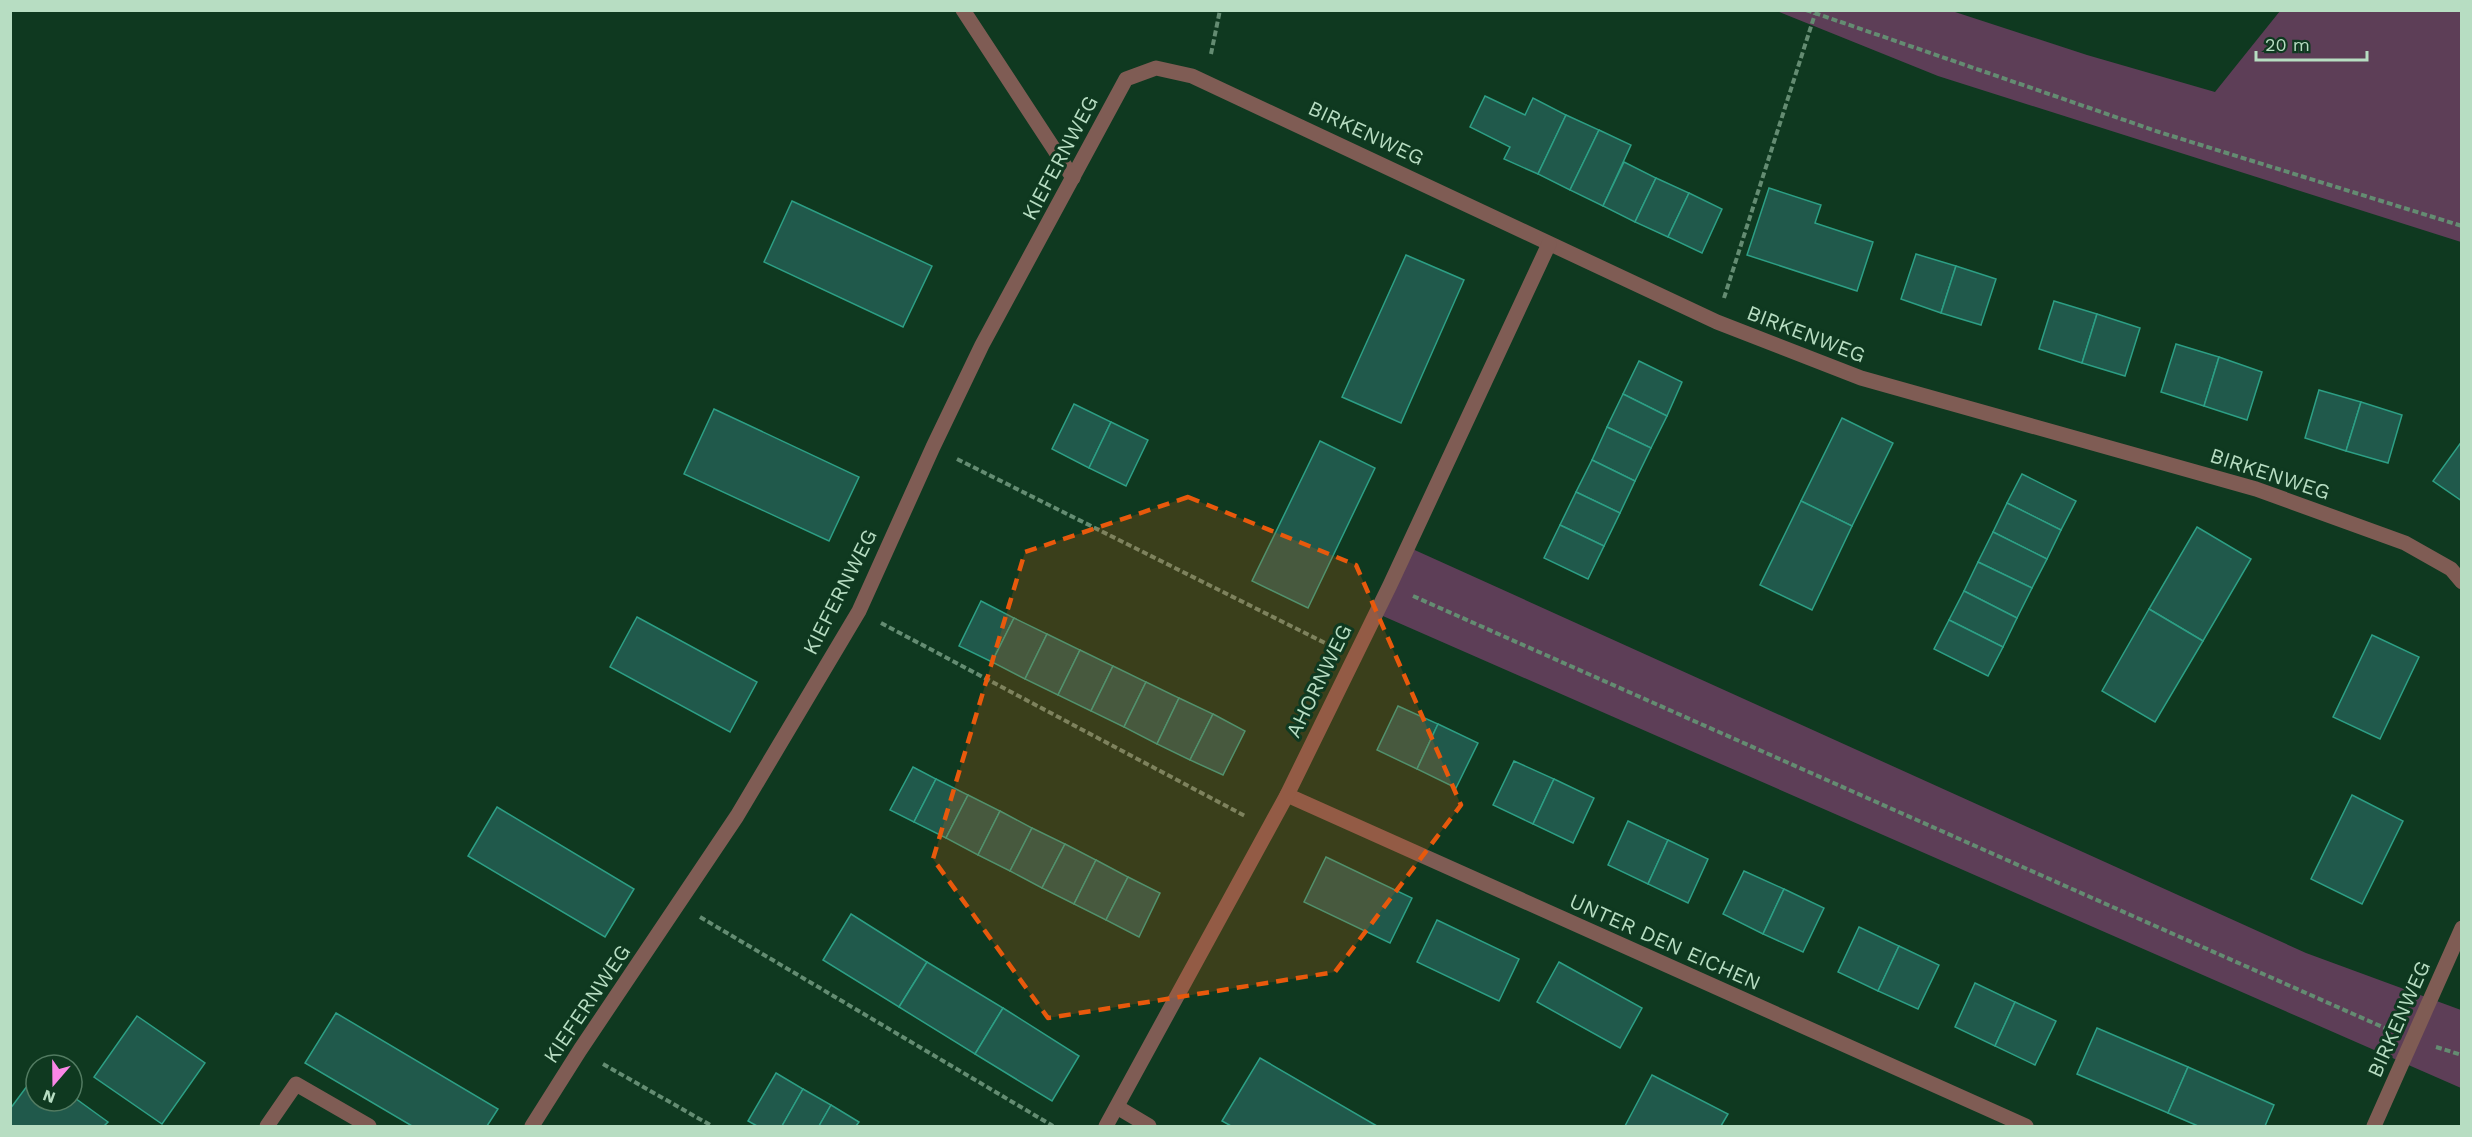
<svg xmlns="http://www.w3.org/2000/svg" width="2472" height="1137" viewBox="0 0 2472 1137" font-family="'Work Sans',sans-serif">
  <rect width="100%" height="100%" fill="#0f3920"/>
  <g fill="#5d3e57">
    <polygon points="1777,11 1952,11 2087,55 2215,92 2280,11 2461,11 2461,242 1938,76"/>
    <polygon points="1408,547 2306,953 2461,1010 2461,1088 1376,613"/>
  </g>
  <g fill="#20594b" stroke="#2d9f85" stroke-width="1.5">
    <polygon points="1485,96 1525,115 1533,98 1566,115 1538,174 1504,159 1510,147 1470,127"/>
    <polygon points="1566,115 1599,130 1570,190 1538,174"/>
    <polygon points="1599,130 1631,145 1603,206 1570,190"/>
    <polygon points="1624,162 1656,178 1635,222 1603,206"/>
    <polygon points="1656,178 1689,193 1668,237 1635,222"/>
    <polygon points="1769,188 1821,205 1815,223 1873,242 1857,291 1747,255"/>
    <polygon points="1689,193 1722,209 1702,253 1668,237"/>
    <polygon points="792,201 932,266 903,327 764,262"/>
    <polygon points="1916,254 1956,266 1941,313 1901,299"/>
    <polygon points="1406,255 1464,280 1401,423 1342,397"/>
    <polygon points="1956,266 1996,279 1981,325 1941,313"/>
    <polygon points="2054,301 2097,314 2082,363 2039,349"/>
    <polygon points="2097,314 2140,328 2125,376 2082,363"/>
    <polygon points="2176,344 2219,357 2204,406 2161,392"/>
    <polygon points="2219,357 2262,372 2247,420 2204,406"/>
    <polygon points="1639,361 1682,382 1667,416 1623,394"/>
    <polygon points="2319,390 2361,402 2346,451 2305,438"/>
    <polygon points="1623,394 1667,416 1651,448 1607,427"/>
    <polygon points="2361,402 2402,415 2388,463 2346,451"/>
    <polygon points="1074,404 1111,422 1089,468 1052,449"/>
    <polygon points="714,409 859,477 829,541 684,474"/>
    <polygon points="1842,418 1893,443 1852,526 1801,501"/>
    <polygon points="1111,422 1148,440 1126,486 1089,468"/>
    <polygon points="1607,427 1651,448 1635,481 1592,460"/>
    <polygon points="1320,441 1375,468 1308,608 1252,581"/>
    <polygon points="2462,441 2462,501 2433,481"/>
    <polygon points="1592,460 1635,481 1620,513 1576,492"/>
    <polygon points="2022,474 2076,501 2061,530 2007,503"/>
    <polygon points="1576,492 1620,513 1604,546 1560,525"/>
    <polygon points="1801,501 1852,526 1812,610 1760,585"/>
    <polygon points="2007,503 2061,530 2047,559 1993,532"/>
    <polygon points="1560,525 1604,546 1588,579 1544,558"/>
    <polygon points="2197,527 2251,559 2203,641 2149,609"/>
    <polygon points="1993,532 2047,559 2032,588 1978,562"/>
    <polygon points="1978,562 2032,588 2017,618 1964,591"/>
    <polygon points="1964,591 2017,618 2003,647 1949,620"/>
    <polygon points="981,601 1014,618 992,662 959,646"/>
    <polygon points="2149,609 2203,641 2155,722 2102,691"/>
    <polygon points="637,617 757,682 730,732 610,667"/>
    <polygon points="1014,618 1047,634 1025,679 992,662"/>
    <polygon points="1949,620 2003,647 1988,676 1934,649"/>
    <polygon points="1047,634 1080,650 1058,695 1025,679"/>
    <polygon points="2372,635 2419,657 2380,739 2333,717"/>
    <polygon points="1080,650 1113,666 1091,711 1058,695"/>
    <polygon points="1113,666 1146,682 1124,727 1091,711"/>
    <polygon points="1146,682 1179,698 1157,744 1124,727"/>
    <polygon points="1179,698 1213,714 1190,760 1157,744"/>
    <polygon points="1398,706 1438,724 1417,769 1377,750"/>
    <polygon points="1213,714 1245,731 1223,775 1190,760"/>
    <polygon points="1438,724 1478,743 1456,788 1417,769"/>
    <polygon points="1514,761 1554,779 1533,824 1493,805"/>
    <polygon points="913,767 936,779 914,822 890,810"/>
    <polygon points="936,779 968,795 946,838 914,822"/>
    <polygon points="1554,779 1594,798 1573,843 1533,824"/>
    <polygon points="968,795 1000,811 978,855 946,838"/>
    <polygon points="2352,795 2403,821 2362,904 2311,879"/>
    <polygon points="497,807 634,889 605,937 468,856"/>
    <polygon points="1000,811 1032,828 1010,871 978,855"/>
    <polygon points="1628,821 1668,840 1648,884 1608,865"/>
    <polygon points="1032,828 1065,844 1042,888 1010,871"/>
    <polygon points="1668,840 1708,859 1688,903 1648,884"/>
    <polygon points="1065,844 1096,860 1074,904 1042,888"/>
    <polygon points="1326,857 1412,898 1390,943 1304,902"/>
    <polygon points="1096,860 1128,877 1106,920 1074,904"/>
    <polygon points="1744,871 1784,889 1763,934 1723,914"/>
    <polygon points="1128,877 1160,893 1139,937 1106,920"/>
    <polygon points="1784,889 1824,908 1803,952 1763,934"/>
    <polygon points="851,914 927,962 899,1007 823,960"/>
    <polygon points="1437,920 1519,959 1499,1001 1417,962"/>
    <polygon points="1859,927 1899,946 1878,991 1838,972"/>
    <polygon points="1899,946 1939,965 1918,1009 1878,991"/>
    <polygon points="927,962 1003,1008 975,1054 899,1007"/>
    <polygon points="1559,962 1642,1008 1620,1048 1537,1002"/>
    <polygon points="1975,983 2015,1002 1995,1046 1955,1027"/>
    <polygon points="2015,1002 2056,1021 2035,1065 1995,1046"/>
    <polygon points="1003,1008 1079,1056 1052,1101 975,1054"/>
    <polygon points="336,1013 498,1109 487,1126 412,1126 305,1063"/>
    <polygon points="137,1016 205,1063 162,1124 94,1077"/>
    <polygon points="2097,1028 2188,1067 2168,1113 2077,1074"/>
    <polygon points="1260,1058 1377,1126 1231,1126 1222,1121"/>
    <polygon points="2188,1067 2274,1105 2265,1126 2198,1126 2168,1113"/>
    <polygon points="776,1073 803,1089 782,1126 757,1126 748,1121"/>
    <polygon points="36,1074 36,1101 72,1101 72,1096 108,1122 104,1126 10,1126 10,1109"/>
    <polygon points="1652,1075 1728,1114 1721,1126 1625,1126"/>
    <polygon points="803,1089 831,1105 819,1126 782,1126"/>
    <polygon points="831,1105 859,1122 856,1126 819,1126"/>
  </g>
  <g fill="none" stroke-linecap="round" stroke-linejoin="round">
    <g stroke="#648c72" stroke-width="4" stroke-dasharray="6 3" stroke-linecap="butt">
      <polyline points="1806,10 2159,132 2462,226"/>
      <polyline points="1211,54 1220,10"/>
      <polyline points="1724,298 1815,14"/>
      <polyline points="957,459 1331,646"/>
      <polyline points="1413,596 2387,1029"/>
      <polyline points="881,623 1245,816"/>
      <polyline points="700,917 1053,1126"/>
      <polyline points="2436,1047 2462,1055"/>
      <polyline points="603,1064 712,1126"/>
    </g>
    <g stroke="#7f5c54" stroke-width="15">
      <polyline points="963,10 1073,178"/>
      <polyline points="1287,795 2026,1126"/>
      <polyline points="1117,1107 1149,1126"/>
      <polyline points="267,1126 296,1084 369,1126"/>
      <polyline points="532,1126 580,1050 737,816 859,611 933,447 982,345 1126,79 1156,68 1192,76 1717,322 1861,378 2256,489 2405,543 2451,569 2462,582"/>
      <polyline points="1106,1126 1287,795 1390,585 1549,244"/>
      <polyline points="2374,1126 2462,928"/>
    </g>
  </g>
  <path fill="#e8590c" fill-opacity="0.2" stroke="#e8590c" stroke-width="4.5" stroke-dasharray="12 8" stroke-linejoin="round" d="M 1188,497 L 1356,565 L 1461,805 L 1335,972 L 1048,1018 L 933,859 L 1025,552 Z"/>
  <g text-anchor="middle" stroke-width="6" stroke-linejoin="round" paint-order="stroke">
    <g font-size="21" fill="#b7ddc2" stroke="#0f3920">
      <text transform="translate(1366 133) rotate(25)" y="7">BIRKENWEG</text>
      <text transform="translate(1060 158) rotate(-62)" y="7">KIEFERNWEG</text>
      <text transform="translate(1806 334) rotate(21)" y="7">BIRKENWEG</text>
      <text transform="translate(2270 474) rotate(18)" y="7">BIRKENWEG</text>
      <text transform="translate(840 592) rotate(-63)" y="7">KIEFERNWEG</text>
      <text transform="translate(1319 681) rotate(-64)" y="7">AHORNWEG</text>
      <text transform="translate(1665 942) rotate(24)" y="7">UNTER DEN EICHEN</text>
      <text transform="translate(587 1004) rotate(-56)" y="7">KIEFERNWEG</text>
      <text transform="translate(2399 1019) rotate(-66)" y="7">BIRKENWEG</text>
    </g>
  </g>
  <rect width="2472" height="1137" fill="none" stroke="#b7ddc2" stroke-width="24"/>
  <g transform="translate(54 1083) rotate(200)"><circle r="28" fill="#0f3920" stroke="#527b61" stroke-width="1.5"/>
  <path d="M0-4.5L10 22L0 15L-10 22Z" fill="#fa87e7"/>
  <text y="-9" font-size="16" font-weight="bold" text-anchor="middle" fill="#b7ddc2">N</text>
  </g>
  <path d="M2256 51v9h111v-9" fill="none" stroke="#b7ddc2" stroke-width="3"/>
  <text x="2265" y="51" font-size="18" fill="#b7ddc2" stroke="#0f3920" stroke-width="4.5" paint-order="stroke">20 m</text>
</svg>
